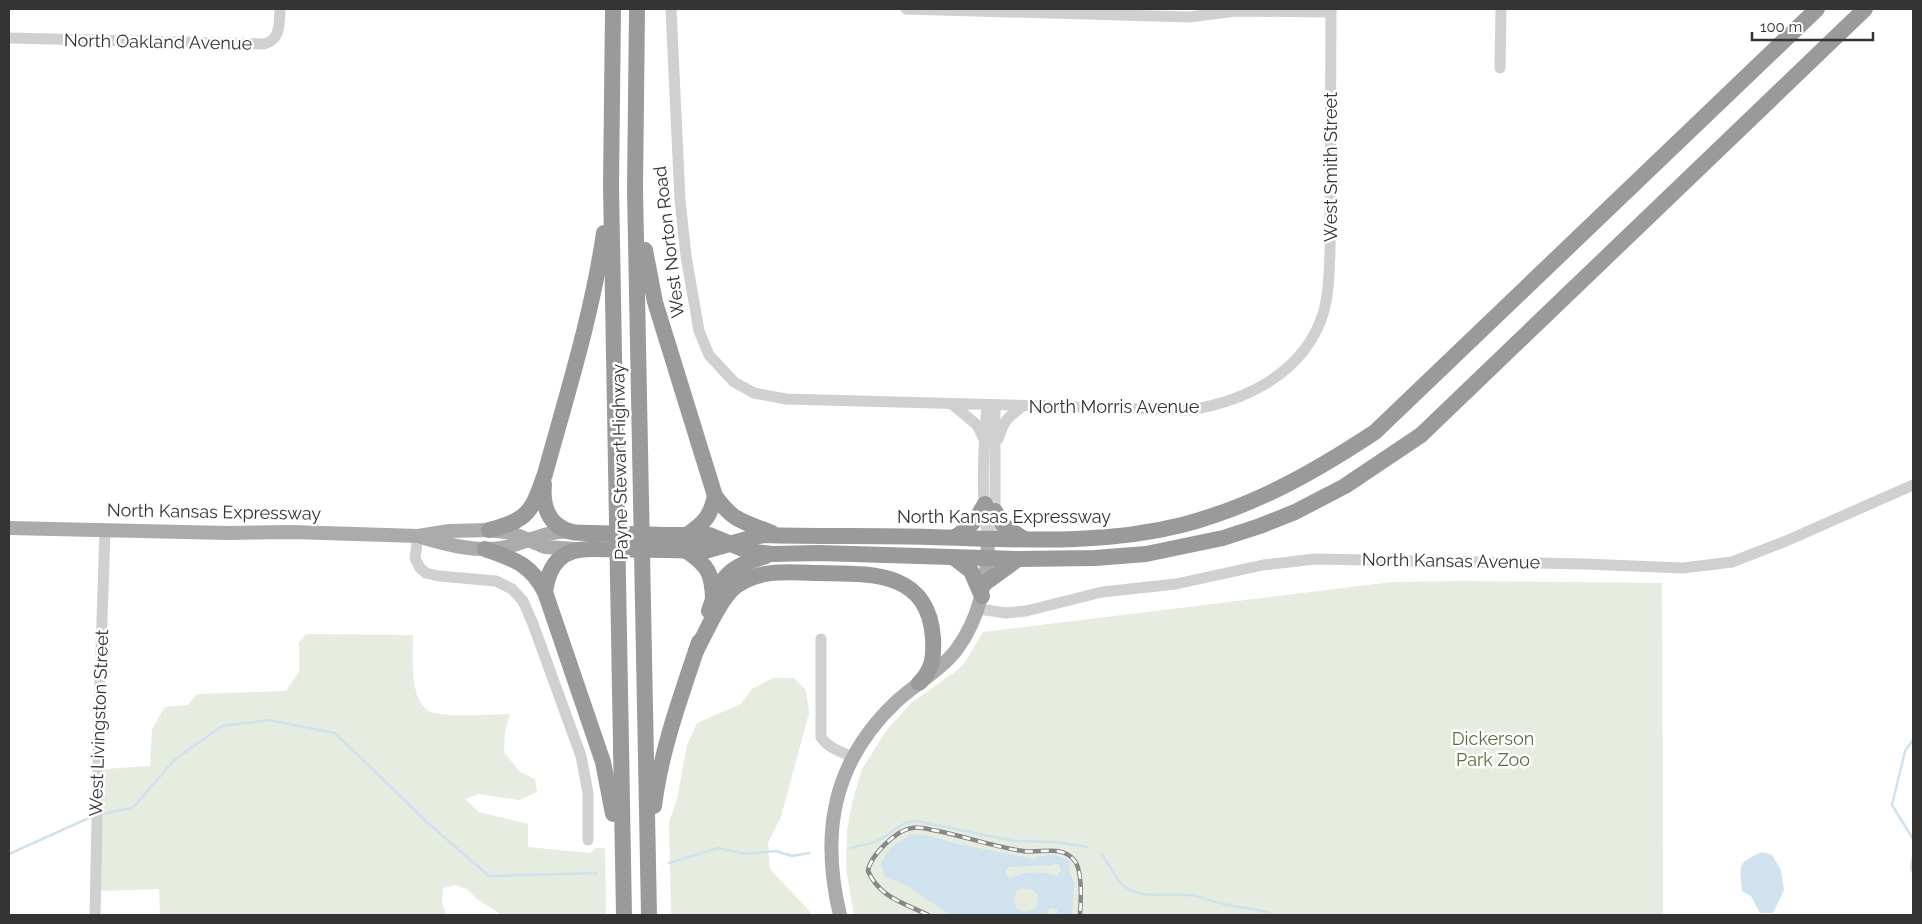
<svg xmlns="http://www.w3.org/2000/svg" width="1922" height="924" viewBox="0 0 1922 924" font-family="Raleway,sans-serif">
  <rect width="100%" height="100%" fill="#fff"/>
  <g fill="#e6ecdf">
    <polygon points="1463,581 1662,583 1663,915 854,915 846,869 847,830 852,803 862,769 886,731 911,703 956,671 965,662 983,632 1392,582"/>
    <path d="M 306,634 L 413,635 C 413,656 409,693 426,709 C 436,719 493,714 510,714 L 505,732 L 504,752 L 520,772 L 535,779 L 537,792 L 519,800 L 479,794 L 465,799 L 479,812 L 528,824 L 528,847 L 590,853 L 596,848 L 605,848 L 606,915 L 502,915 L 477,899 L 467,889 L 455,885 L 443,888 L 442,903 L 446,915 L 160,915 L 159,889 L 100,891 L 104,769 L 150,766 L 152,729 L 165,707 L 188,705 L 197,694 L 286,691 L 299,672 L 299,643 Z"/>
    <polygon points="773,678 794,678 806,690 809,713 781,817 768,843 770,869 813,915 671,915 669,822 677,799 687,745 697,723 741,704 752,689"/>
  </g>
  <g fill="#cfe2ee" fill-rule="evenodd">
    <path d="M 911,834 L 930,836 L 958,844 L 1033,859 C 1047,854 1060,853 1071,863 L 1069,870 L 1074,883 L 1072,915 L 1057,915 L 1057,909 L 1049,908 L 1048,915 L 950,915 L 904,884 L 885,877 L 881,863 L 890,848 ZM 1055,863 L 1059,865 L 1061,870 L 1057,876 C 1043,871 1021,871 1010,879 L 1005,872 L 1009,867 L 1051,865 ZM 1023,888 L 1031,889 L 1038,895 L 1037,907 C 1029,913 1025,913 1016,908 L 1014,899 L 1017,890 Z"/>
    <path d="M 1762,852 L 1772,855 L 1781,870 L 1784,890 L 1773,913 L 1760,913 L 1751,896 L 1742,891 C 1740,864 1736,864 1762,852 Z"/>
  </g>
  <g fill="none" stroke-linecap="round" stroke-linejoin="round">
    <g stroke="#cfe2ee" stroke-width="2.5">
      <polyline points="1913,740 1905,751 1892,805 1913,839"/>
      <polyline points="101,814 133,808 174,760 222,726 269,720 335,733 428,823 489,876 597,873"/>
      <path d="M 850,848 C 860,845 873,844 881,839 C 894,832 901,821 916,821 L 1014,841 L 1056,842 L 1087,847"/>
      <polyline points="9,854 91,817"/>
      <path d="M 1102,854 C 1108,863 1116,880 1124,886 C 1142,900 1166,893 1188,895 C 1202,896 1215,903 1229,905 C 1245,909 1259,908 1274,915"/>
      <polyline points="1913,857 1911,867 1913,873"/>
      <polyline points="669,863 718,848 747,854 776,851 792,856 809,853"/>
    </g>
    <g stroke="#d0d0d0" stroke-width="11">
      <path d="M 671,9 L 680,200 L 686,256 L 699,331 L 709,355 L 734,382 L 754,393 L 786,399 L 1189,410 C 1246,401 1304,373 1323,314 C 1329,294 1329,273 1330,252 L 1331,9"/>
      <polyline points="906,9 1189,17 1236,11 1331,12"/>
      <path d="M 9,38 L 264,44 C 281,40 279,23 280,9"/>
      <polyline points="1500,68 1501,9"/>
      <polyline points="952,404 977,425 984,439"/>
      <path d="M 987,405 C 984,445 980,500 988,538"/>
      <path d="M 998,439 C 1004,420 1008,417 1023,406"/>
      <polyline points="418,536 415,558 420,568 426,573 439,576 496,581 512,589 523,601 533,624 581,756 588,793 588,840"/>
      <polyline points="988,538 995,523 995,406"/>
      <polyline points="979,609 1006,613 1026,611 1102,592 1176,584 1263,565 1315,559 1585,564 1683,568 1732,562 1786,541 1913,485"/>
      <path d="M 821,639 L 821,737 C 828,748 841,752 853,757"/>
      <polyline points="95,915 100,680 105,530"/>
    </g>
    <g stroke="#ababab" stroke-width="14">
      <polyline points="9,528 228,533 292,532 418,536 449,531 489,530 512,533 545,547 576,549"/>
      <path d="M 421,537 C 447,545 479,553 506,547 C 529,542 546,530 570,532"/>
      <path d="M 840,915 C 820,832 833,761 897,701 C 917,683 941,670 957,649 C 981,616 988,578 988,538"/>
    </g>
    <g stroke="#9a9a9a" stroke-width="16">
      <polyline points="613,9 611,186 624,915"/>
      <polyline points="637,9 635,189 649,915"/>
      <path d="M 645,250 L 655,302 L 715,496 C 734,522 742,521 772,533"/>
      <path d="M 544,484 C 542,505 548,526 572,532 C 578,533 585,533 592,533"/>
      <polyline points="995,511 1004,526 1024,539"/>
      <path d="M 489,530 C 529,520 532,511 545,474 C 567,394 592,315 604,233"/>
      <polyline points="667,535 709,535 748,551 772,554 819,553 1018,559 1095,558 1146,554 1223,538 1260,526 1295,512 1345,486 1421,435 1865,9"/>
      <path d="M 687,535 C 705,522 710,517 715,496"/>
      <path d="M 955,537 C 971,527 976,520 985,504"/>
      <path d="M 485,549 C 513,559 530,563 545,592 L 603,762 L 613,814"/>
      <path d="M 667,550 L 705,551 L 754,537 L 764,535 C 819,537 875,535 930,537 C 1016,539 1097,546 1182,525 C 1254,506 1313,473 1375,432 L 1817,9"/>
      <path d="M 688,552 C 708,566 712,573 713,598"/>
      <polyline points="953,557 971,571 982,596"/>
      <polyline points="985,583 1018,559"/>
      <path d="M 545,592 C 549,563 562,549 591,549"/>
      <path d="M 709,611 C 720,576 730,566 766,556"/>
      <path d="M 696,651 C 705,634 721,597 736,586 C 759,569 789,572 817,573 C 869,574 928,569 933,638 C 934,656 933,670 919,683"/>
      <path d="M 654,806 C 661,750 681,696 699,642"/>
    </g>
    <defs>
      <path id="rail" d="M 928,915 C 904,903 879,897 868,871 C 870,856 896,830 912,828 C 920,826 930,830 938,831 C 967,837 994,847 1023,851 C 1040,854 1061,844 1074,860 C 1083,870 1081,901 1080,915"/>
    </defs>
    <use href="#rail" stroke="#888" stroke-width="4.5"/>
    <use href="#rail" stroke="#fff" stroke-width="2.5" stroke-dasharray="8" stroke-linecap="butt"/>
    <g stroke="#9a9a9a" stroke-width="16">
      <polyline points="592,533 667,535"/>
      <polyline points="591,549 667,550"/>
    </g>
  </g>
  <g text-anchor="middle" stroke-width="5" stroke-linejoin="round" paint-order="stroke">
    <g font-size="18" fill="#333" stroke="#fff">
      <text transform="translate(158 42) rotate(1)" y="6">North Oakland Avenue</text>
      <text transform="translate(1331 167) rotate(-90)" y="6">West Smith Street</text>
      <text transform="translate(669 242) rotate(-97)" y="6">West Norton Road</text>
      <text x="1114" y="413">North Morris Avenue</text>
      <text transform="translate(620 462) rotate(-91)" y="6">Payne Stewart Highway</text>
      <text transform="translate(214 512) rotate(1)" y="6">North Kansas Expressway</text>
      <text x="1004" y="523">North Kansas Expressway</text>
      <text transform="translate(1451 561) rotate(1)" y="6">North Kansas Avenue</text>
      <text transform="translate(99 723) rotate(-88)" y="6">West Livingston Street</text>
    </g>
    <g font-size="18" fill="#56703f" stroke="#fff">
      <text x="1493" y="745">Dickerson<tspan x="1493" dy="21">Park Zoo</tspan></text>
    </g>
  </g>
  <rect width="1922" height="924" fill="none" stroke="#333333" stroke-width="20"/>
  <path d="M1752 32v8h121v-8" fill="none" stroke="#333333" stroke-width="2.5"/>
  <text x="1760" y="32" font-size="15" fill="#333333" stroke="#ffffff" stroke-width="4" paint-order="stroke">100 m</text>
</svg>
